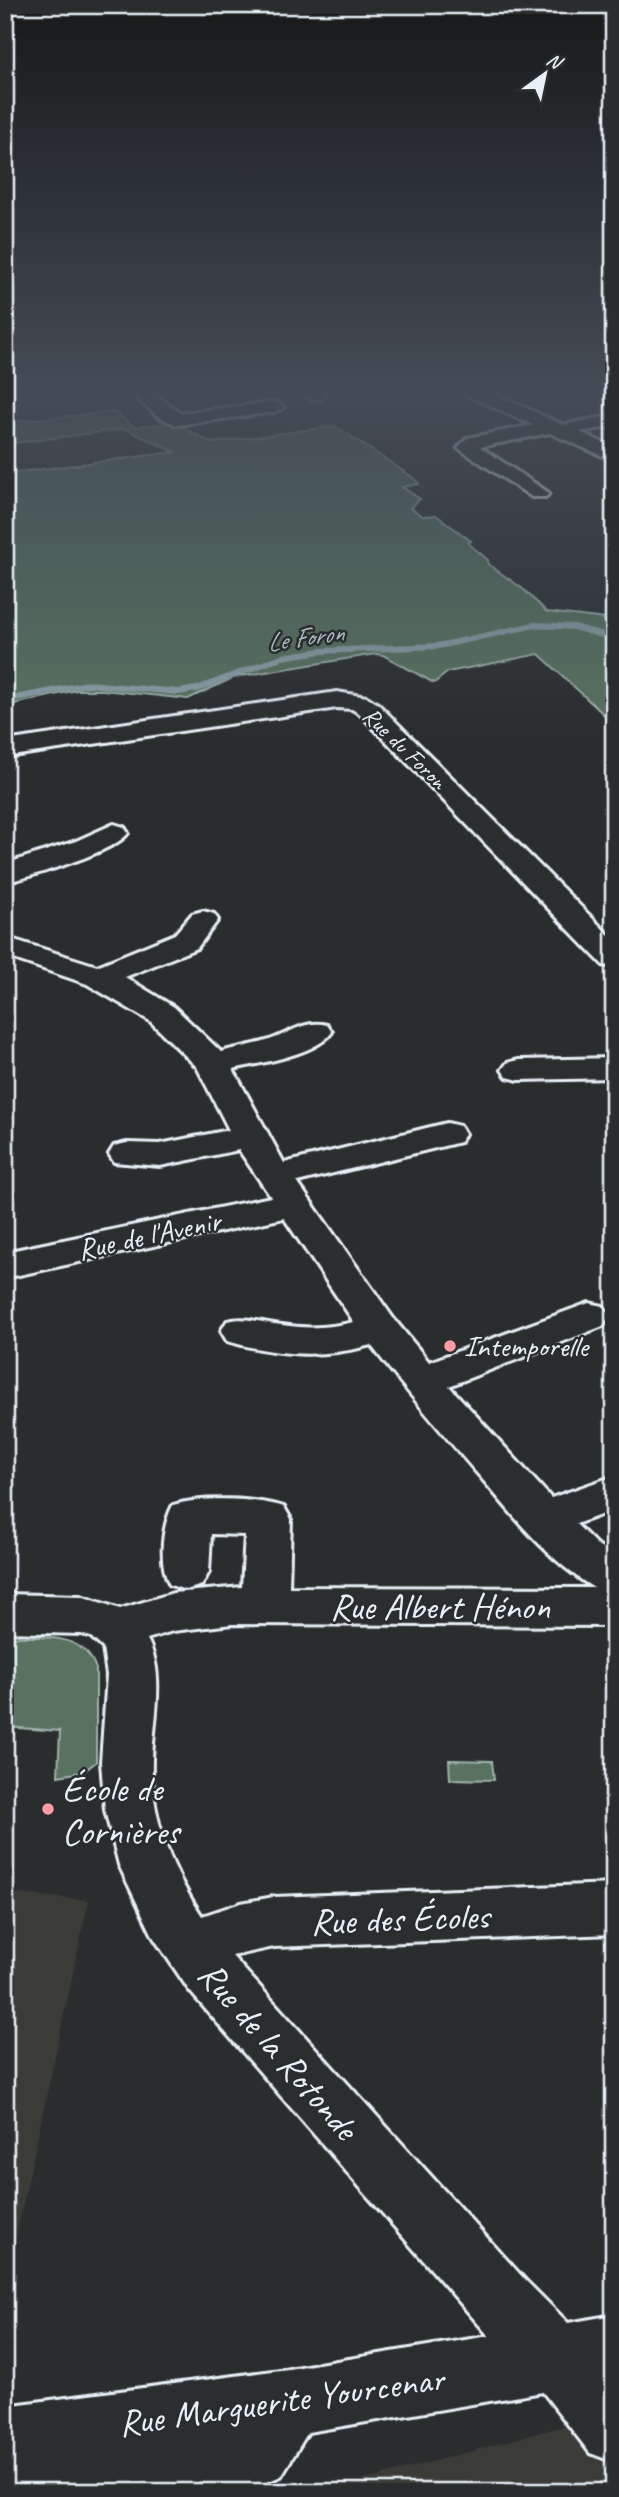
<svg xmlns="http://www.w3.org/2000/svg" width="619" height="2497" viewBox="0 0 619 2497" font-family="Caveat,sans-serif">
  <rect width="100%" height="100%" fill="#2a2d2e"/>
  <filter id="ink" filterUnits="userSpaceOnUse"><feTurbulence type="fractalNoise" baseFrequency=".0143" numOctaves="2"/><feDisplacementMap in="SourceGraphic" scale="14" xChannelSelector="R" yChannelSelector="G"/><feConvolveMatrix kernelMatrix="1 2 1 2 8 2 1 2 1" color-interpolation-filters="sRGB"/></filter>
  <g filter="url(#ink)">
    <g fill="#3b3a37">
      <polygon points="5,1893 89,1900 5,2287"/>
      <polygon points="614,2412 614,2492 321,2492"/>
    </g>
    <g fill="#58725f" stroke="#a0b2ac" stroke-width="2">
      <polygon points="114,412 134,427 174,423 211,443 335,426 415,479 419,484 402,487 420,499 410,508 423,516 436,515 471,541 468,543 488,560 488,564 523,589 547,612 614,620 614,724 539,654 448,672 434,683 383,655 376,654 235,677 188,699 103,690 77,690 5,706 5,474 175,452 126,429 5,444 5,422"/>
      <path d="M 5,1637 C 38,1637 84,1631 96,1669 L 96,1762 L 83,1772 L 58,1776 L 60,1731 L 5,1727 Z"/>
      <polygon points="449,1760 492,1761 494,1780 450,1779"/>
    </g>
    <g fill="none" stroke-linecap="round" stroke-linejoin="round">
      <polyline stroke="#8c9fa8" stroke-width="6" points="5,700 88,684 178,692 197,689 282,657 321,651 438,646 535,625 574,627 614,638"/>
      <defs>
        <g id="minor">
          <polygon points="125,387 145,387 180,413 275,402 284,407 275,412 177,425 157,416"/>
          <polygon points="299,387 318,387 325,395 322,399 310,399"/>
          <polygon points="456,387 480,387 563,425 614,415 614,426 580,432 614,448 614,461 550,433 480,447 549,493 546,497 532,497 458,448 467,438 533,425 459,391"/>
          <polygon points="337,692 367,697 378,704 614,940 614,967 603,965 360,714 352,709 337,708 5,757 5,741"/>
          <path d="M 114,824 L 124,827 L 128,833 C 115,852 31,876 5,883 L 5,864 L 76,841 Z"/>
          <path d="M 203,911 L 214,914 L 218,920 L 197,948 L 125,977 L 174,1007 L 221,1052 C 238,1047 258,1045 275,1038 C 293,1031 306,1020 327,1025 L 332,1032 C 316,1055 259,1063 233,1069 L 284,1163 L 447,1123 L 460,1126 L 465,1134 L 460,1142 L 297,1182 L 393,1318 L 429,1362 L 589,1303 L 603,1306 L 609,1316 L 603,1326 L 449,1386 L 551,1498 L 614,1476 L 614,1510 L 576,1524 L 599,1547 L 614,1555 L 614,1626 L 232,1624 L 173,1631 L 147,1639 C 166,1675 153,1721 152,1760 C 150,1816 171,1870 202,1916 L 241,1903 L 274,1897 L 614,1884 L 614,1934 L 274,1947 L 232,1956 L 525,2280 L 568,2323 L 614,2315 L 614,2462 L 590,2453 L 543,2392 L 308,2432 L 281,2476 L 257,2486 L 212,2492 L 5,2492 L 5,2406 L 288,2369 L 489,2336 L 189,1990 L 154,1938 L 119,1865 L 105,1810 L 101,1762 L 107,1675 L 103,1648 L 91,1637 L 81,1634 L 5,1632 L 5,1594 L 81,1596 L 120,1609 L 173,1593 L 242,1587 L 245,1535 L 211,1534 L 209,1572 L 202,1585 L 186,1590 L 170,1585 C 158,1564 162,1526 173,1505 C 202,1496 255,1498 284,1507 L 291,1519 L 289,1587 L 594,1588 C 549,1561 517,1520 484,1481 C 445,1436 407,1392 371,1345 C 320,1359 276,1355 227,1341 L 221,1331 L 227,1321 C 246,1316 262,1323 282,1325 C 306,1329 330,1328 354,1322 L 284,1218 L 5,1278 L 5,1252 L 271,1197 L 239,1150 L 160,1166 L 114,1162 L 109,1154 L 114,1146 L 127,1143 L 160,1144 L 229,1130 L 197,1067 L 150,1021 L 87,984 L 5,956 L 5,937 L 97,966 L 175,934 L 192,914 Z"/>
          <polygon points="614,1058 614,1078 519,1080 507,1077 502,1070 507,1063 519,1060"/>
        </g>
      </defs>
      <use href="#minor" stroke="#e8f1f8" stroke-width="6"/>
      <use href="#minor" fill="#2a2d2e" fill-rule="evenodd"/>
    </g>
  </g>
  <linearGradient id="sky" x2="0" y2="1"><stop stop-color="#171919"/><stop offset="0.53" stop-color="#444c57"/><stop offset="1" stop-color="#444c57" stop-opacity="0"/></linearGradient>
  <rect width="619" height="737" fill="url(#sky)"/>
  <g fill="#ff9aa2" stroke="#2a2d2e" stroke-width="2.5">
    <circle cx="450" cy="1346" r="7"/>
    <circle cx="48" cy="1809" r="7"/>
  </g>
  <g text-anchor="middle" stroke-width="5" stroke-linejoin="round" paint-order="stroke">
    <g font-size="24" fill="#e8f1f8" stroke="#2a2d2e">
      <text transform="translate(405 748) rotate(44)" y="8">Rue du Foron</text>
    </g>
    <g font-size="26" font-style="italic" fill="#aabac3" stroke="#2a2d2e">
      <text transform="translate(305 637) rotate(-8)" y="9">Le Foron</text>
    </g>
    <g font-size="30" fill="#e8f1f8" stroke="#2a2d2e">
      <text transform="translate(149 1235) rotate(-12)" y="10">Rue de l'Avenir</text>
    </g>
    <g font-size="30" fill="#e8f1f8" stroke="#2a2d2e" text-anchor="start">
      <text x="464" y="1356">Intemporelle</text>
    </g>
    <g font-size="37" fill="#e8f1f8" stroke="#2a2d2e">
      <text x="440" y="1619">Rue Albert Hénon</text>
      <text transform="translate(400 1918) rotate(-2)" y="13">Rue des Écoles</text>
      <text transform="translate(279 2050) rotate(49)" y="13">Rue de la Rotonde</text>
      <text transform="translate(281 2400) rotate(-8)" y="13">Rue Marguerite Yourcenar</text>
    </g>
    <g font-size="37" fill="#e8f1f8" stroke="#2a2d2e" text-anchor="start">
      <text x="62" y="1801">École de<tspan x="62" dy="43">Cornières</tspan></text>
    </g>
  </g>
  <rect width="619" height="2497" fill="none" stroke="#2a2d2e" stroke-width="28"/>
  <rect x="14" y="14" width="591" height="2469" fill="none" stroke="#e8f1f8" stroke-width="2.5" filter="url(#ink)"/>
  <g transform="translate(545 74) rotate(33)" stroke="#2a2d2e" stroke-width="5" paint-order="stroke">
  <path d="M0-5L12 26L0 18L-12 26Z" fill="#e8f1f8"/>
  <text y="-10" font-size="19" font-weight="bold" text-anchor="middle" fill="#e8f1f8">N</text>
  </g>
</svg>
